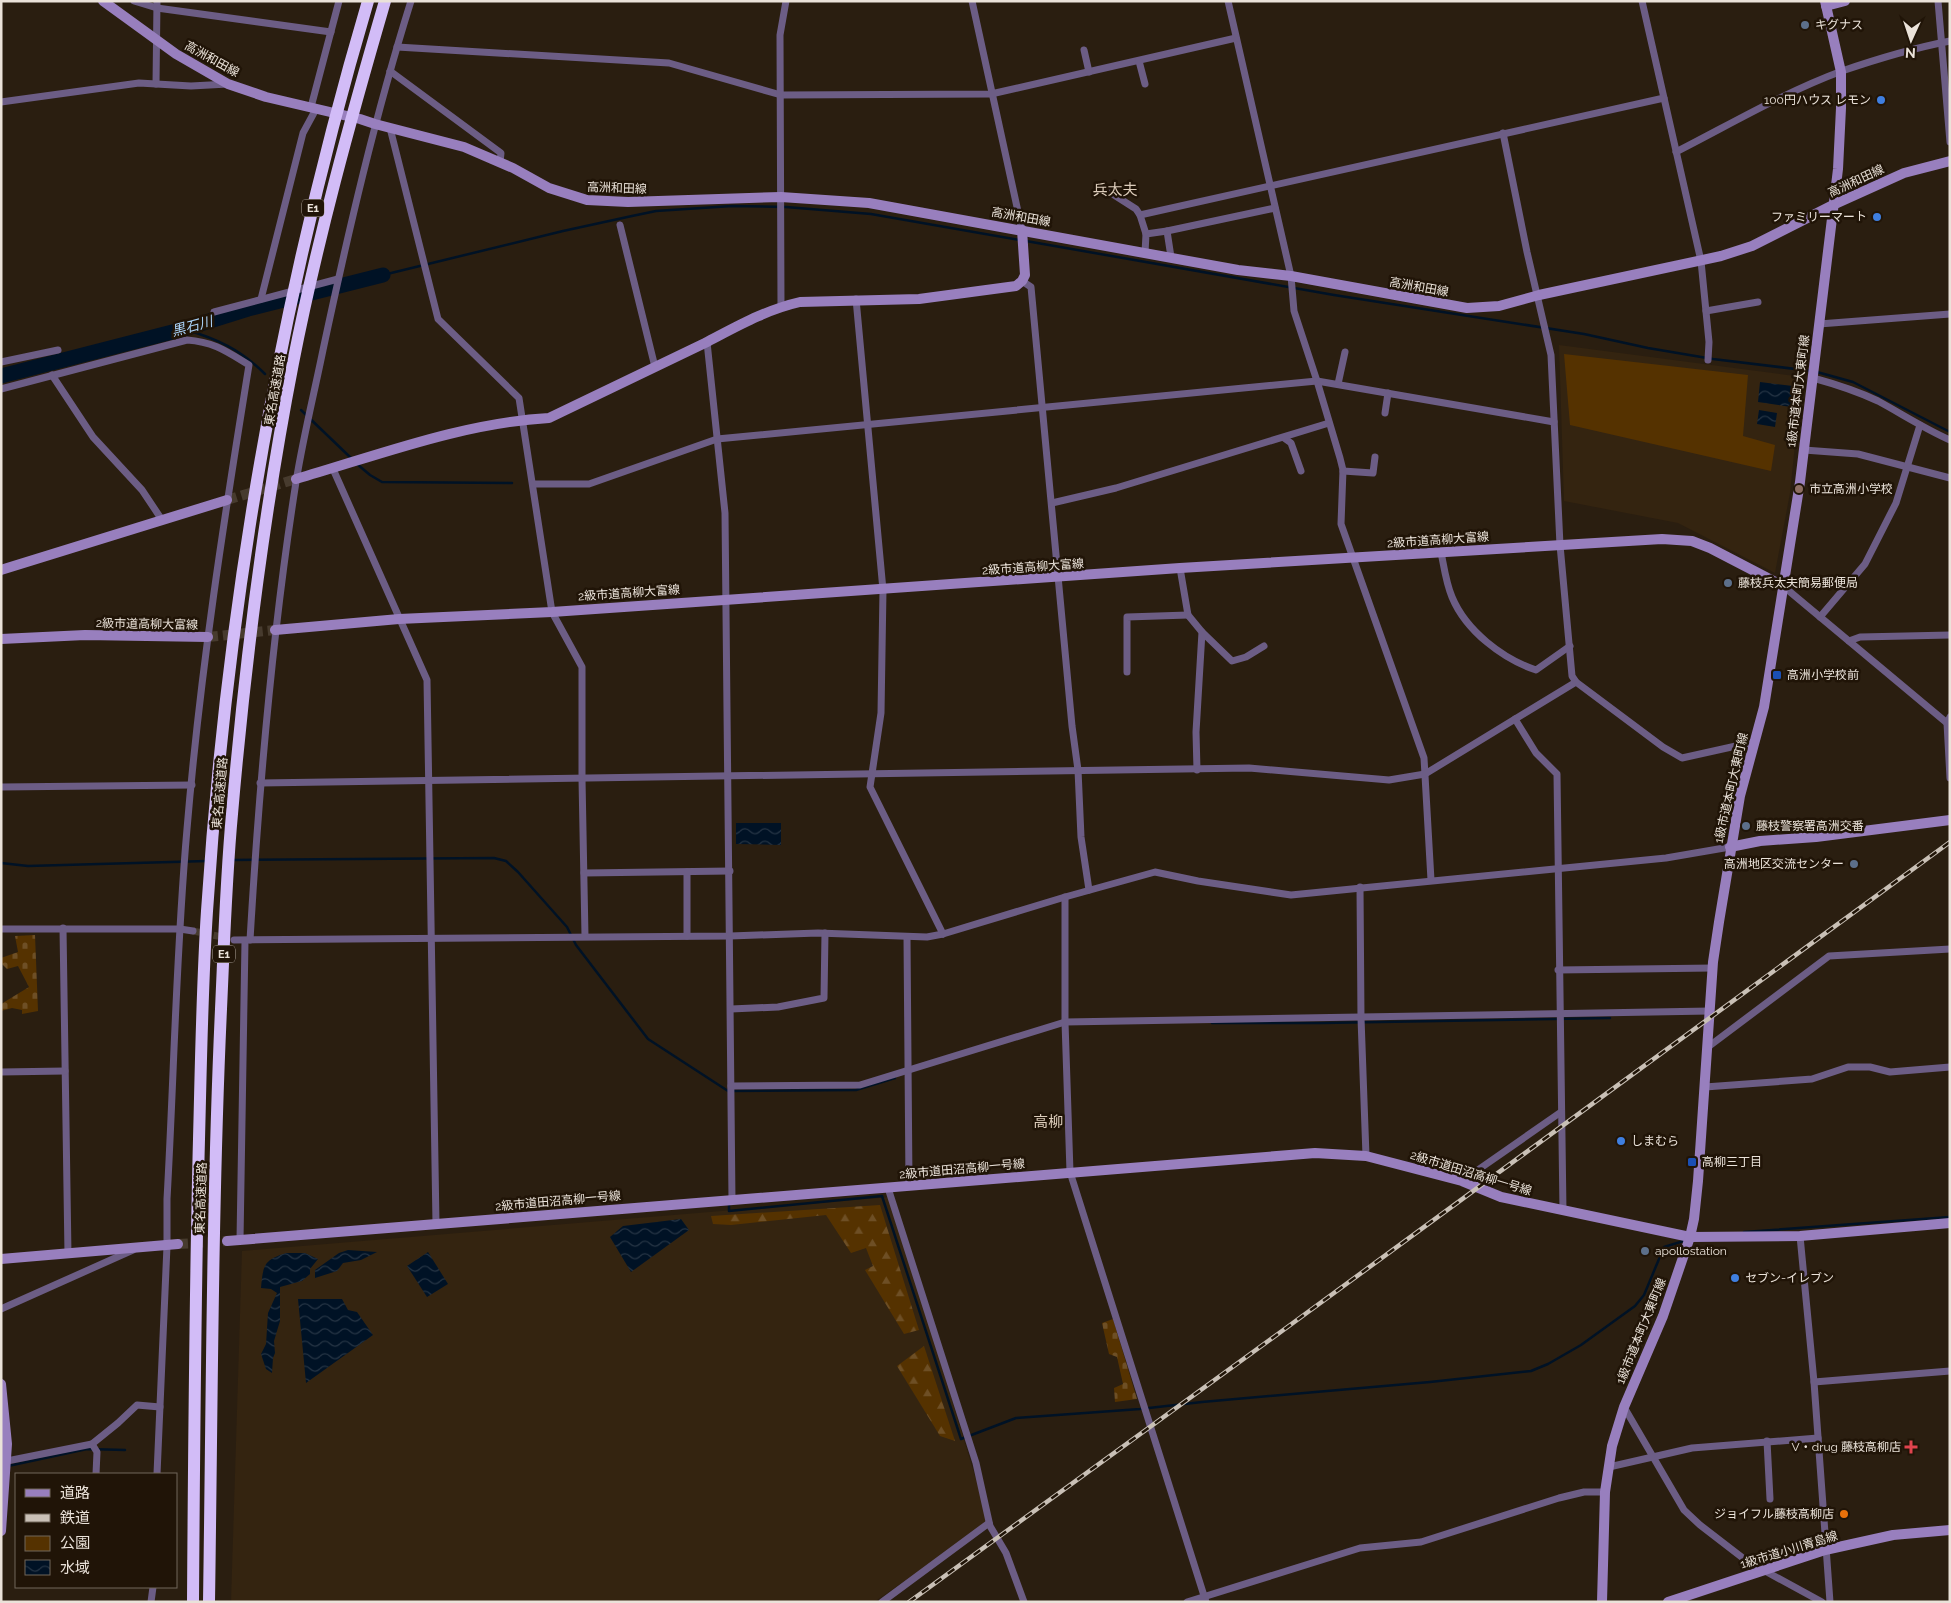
<svg xmlns="http://www.w3.org/2000/svg" width="1951" height="1603" viewBox="0 0 1951 1603" font-family="Raleway,'Noto Sans JP',sans-serif">
  <defs>
    <pattern id="forest-firs" width="22" height="20" patternUnits="userSpaceOnUse" patternTransform="scale(1.25)"><rect width="22" height="20" fill="#553200"/><path d="M5 1l3.5 6h-7zM16 11l3.5 6h-7z" fill="#6e4f25"/></pattern>
    <pattern id="cemetery-stones" width="16" height="16" patternUnits="userSpaceOnUse" patternTransform="scale(1.25)"><rect width="16" height="16" fill="#553200"/><path d="M2 7V4a2 2 0 0 1 4 0v3zM10 15v-3a2 2 0 0 1 4 0v3z" fill="#6e4f25"/></pattern>
    <pattern id="water-waves" width="16" height="10" patternUnits="userSpaceOnUse" patternTransform="scale(1.25)"><rect width="16" height="10" fill="#001225"/><path d="M0 5q4-4 8 0t8 0" fill="none" stroke="#253444"/></pattern>
  </defs>
  <rect width="100%" height="100%" fill="#2a1e10"/>
  <g fill="#342410">
    <polygon points="1559,345 1802,377 1790,493 1775,573 1678,523 1564,501"/>
    <polygon points="891,1197 989,1523 874,1602 231,1602 242,1251"/>
  </g>
  <polygon fill="#553200" points="1564,354 1748,375 1743,436 1775,445 1771,471 1570,425"/>
  <g fill="url(#forest-firs)">
    <polygon points="880,1205 919,1330 904,1334 865,1270 873,1266 866,1248 851,1253 826,1215 731,1225 713,1224 711,1216"/>
    <polygon points="924,1346 955,1441 940,1436 897,1366"/>
  </g>
  <g fill="url(#cemetery-stones)">
    <polygon points="35,935 38,1011 22,1014 22,1010 12,1008 1,1011 1,1004 29,987 18,966 7,969 1,963 1,958 18,952 15,936"/>
    <polygon points="1113,1319 1137,1399 1115,1402 1114,1388 1123,1384 1117,1357 1109,1354 1102,1323"/>
  </g>
  <g fill="url(#water-waves)">
    <polygon points="1760,382 1793,386 1791,407 1758,402"/>
    <polygon points="1759,410 1777,413 1775,427 1757,424"/>
    <polygon points="736,823 781,823 781,845 736,844"/>
    <polygon points="681,1219 689,1230 631,1272 610,1237 623,1226"/>
    <polygon points="348,1250 377,1252 361,1260 343,1263 337,1271 315,1278 315,1270 339,1253"/>
    <polygon points="428,1252 448,1284 427,1297 407,1266"/>
    <path d="M 286,1253 L 305,1253 L 318,1259 L 310,1269 L 310,1274 L 302,1281 L 280,1287 L 280,1321 L 274,1341 L 275,1353 L 273,1358 L 272,1373 L 266,1369 L 261,1354 L 266,1344 L 268,1313 L 277,1293 L 271,1289 L 261,1288 C 263,1265 264,1260 286,1253 Z"/>
    <polygon points="298,1299 342,1299 348,1310 357,1312 373,1335 306,1383"/>
  </g>
  <g fill="none" stroke-linecap="round" stroke-linejoin="round">
    <g stroke="#001225" stroke-width="2.5">
      <polyline points="1026,241 1334,295 1584,334 1648,348 1713,359 1812,371"/>
      <polyline points="383,275 563,231 632,216 656,211 732,206 786,207 871,214 1020,240"/>
      <path d="M 184,329 C 217,339 240,349 265,374"/>
      <polyline points="1817,372 1853,382 1950,432"/>
      <polyline points="301,410 351,458"/>
      <polyline points="357,464 370,475 382,482 512,483"/>
      <polyline points="232,860 494,858 506,861 518,872 567,927 576,945 648,1039 728,1091 856,1090 895,1078"/>
      <polyline points="1,863 28,866 207,861"/>
      <polyline points="1212,1023 1322,1023 1610,1018"/>
      <polyline points="729,1203 729,1211 882,1196 961,1439 1016,1418 1140,1409 1202,1402 1430,1382 1531,1371 1548,1364 1581,1345 1635,1306 1644,1295 1664,1247 1687,1240"/>
      <polyline points="1744,1232 1950,1217"/>
      <polyline points="8,1466 87,1449 125,1450"/>
    </g>
    <polyline stroke="#001225" stroke-width="15" points="1,376 184,329 248,309 383,275"/>
    <polyline stroke="#473b2e" stroke-width="7" stroke-dasharray="7 3.5" stroke-linecap="butt" points="193,931 227,938"/>
    <g stroke="#473b2e" stroke-width="10" stroke-dasharray="10 5" stroke-linecap="butt">
      <polyline points="227,500 296,479"/>
      <polyline points="208,637 275,630"/>
      <polyline points="178,1244 227,1241"/>
    </g>
    <g stroke="#6c5d85" stroke-width="7">
      <polyline points="134,1 157,8 331,32"/>
      <polyline points="972,1 1022,230"/>
      <polyline points="1228,1 1291,276 1294,311 1317,381 1340,458 1343,470 1341,524 1424,758 1431,880"/>
      <polyline points="1642,1 1701,261 1709,342 1708,360"/>
      <polyline points="1938,1 1950,142"/>
      <polyline points="397,47 669,63 781,95 991,94 1236,38"/>
      <polyline points="1084,50 1089,72"/>
      <polyline points="1139,61 1145,84"/>
      <polyline points="390,71 501,153 500,162"/>
      <polyline points="156,84 157,1"/>
      <polyline points="1,102 139,83 191,86 228,84"/>
      <polyline points="311,107 339,1"/>
      <polyline points="390,128 438,319 519,398 552,612 582,667 582,779 585,936"/>
      <polyline points="1503,133 1527,252 1551,355 1560,545 1572,676 1576,682 1663,747 1682,758 1754,742"/>
      <path d="M 1676,152 C 1731,124 1785,92 1842,71 C 1877,59 1914,48 1950,41"/>
      <polyline points="1100,186 1136,209 1140,215"/>
      <polyline points="620,225 655,367"/>
      <polyline points="1167,231 1275,208"/>
      <polyline points="1146,234 1140,215 1664,98"/>
      <polyline points="1145,253 1146,234 1167,231 1171,257"/>
      <polyline points="1022,281 1031,287 1072,726 1078,770 1081,837 1089,890"/>
      <polyline points="261,299 303,133 316,109"/>
      <polyline points="856,299 883,590 881,713 870,787 943,934"/>
      <polyline points="781,306 780,35 786,1"/>
      <polyline points="1706,311 1758,302"/>
      <polyline points="214,312 338,279"/>
      <polyline points="1819,324 1950,314"/>
      <polyline points="707,342 725,513 732,1200"/>
      <polyline points="1,362 58,350"/>
      <polyline points="52,375 93,437 142,490 162,520"/>
      <path d="M 1813,378 C 1835,384 1857,391 1878,401 C 1902,414 1925,429 1950,440"/>
      <polyline points="1338,384 1345,352"/>
      <path d="M 1,389 L 187,340 C 214,342 226,351 249,365 C 224,519 200,673 187,829 C 176,952 174,1076 167,1199 L 167,1246 L 157,1474"/>
      <polyline points="1385,413 1388,393"/>
      <polyline points="1284,438 1291,443 1301,471"/>
      <polyline points="1804,450 1858,454 1950,478"/>
      <polyline points="333,469 427,680 436,1224"/>
      <polyline points="1343,471 1373,473 1375,457"/>
      <polyline points="533,484 589,484 717,439 1317,381 1554,422"/>
      <polyline points="1052,503 1116,488 1329,423"/>
      <path d="M 1441,552 C 1444,567 1446,583 1452,597 C 1466,631 1503,659 1536,670 L 1570,646"/>
      <polyline points="1180,568 1188,615 1202,632 1196,732 1197,770"/>
      <polyline points="1783,586 1947,723"/>
      <polyline points="1820,617 1865,564 1896,503 1920,425"/>
      <polyline points="1202,632 1232,661 1246,657 1264,646"/>
      <polyline points="1849,641 1860,637 1950,635"/>
      <polyline points="1127,672 1127,617 1188,615"/>
      <polyline points="1950,717 1947,723 1950,778"/>
      <polyline points="1515,719 1536,753 1557,774 1563,1211"/>
      <polyline points="260,783 1249,768 1389,780 1425,774 1576,682"/>
      <polyline points="1,787 192,785"/>
      <polyline points="687,872 687,936"/>
      <polyline points="584,873 730,871"/>
      <polyline points="1360,887 1361,1018 1366,1156"/>
      <polyline points="1065,897 1065,1022 1070,1172 1206,1602"/>
      <polyline points="63,928 68,1254"/>
      <polyline points="1,929 180,929 193,931"/>
      <polyline points="907,937 909,1185"/>
      <polyline points="234,940 730,936 818,933 927,937 943,934 1065,897 1155,872 1198,881 1291,895 1666,858 1730,847"/>
      <path d="M 250,940 C 259,787 272,634 296,482 C 303,438 314,394 323,350 C 348,233 375,116 411,1"/>
      <polyline points="1558,970 1713,968"/>
      <polyline points="731,1009 778,1007 824,998 825,933"/>
      <polyline points="1708,1047 1829,956 1950,949"/>
      <polyline points="1,1072 65,1071"/>
      <polyline points="731,1086 860,1085 1065,1022 1710,1011"/>
      <polyline points="1705,1087 1812,1079 1848,1067 1870,1067 1890,1072 1950,1067"/>
      <polyline points="1462,1181 1561,1112"/>
      <polyline points="888,1188 976,1463 990,1526 1006,1553 1024,1602"/>
      <polyline points="1800,1236 1814,1382 1830,1602"/>
      <polyline points="240,1240 245,941"/>
      <polyline points="1,1309 133,1250"/>
      <polyline points="1814,1382 1950,1371"/>
      <polyline points="1624,1407 1684,1510 1700,1525 1761,1572"/>
      <polyline points="1767,1441 1770,1499"/>
      <polyline points="92,1444 118,1423 137,1405 160,1407"/>
      <polyline points="2,1462 92,1444 97,1452 96,1474"/>
      <polyline points="1609,1467 1692,1448 1818,1438"/>
      <polyline points="1765,1571 1822,1602"/>
      <polyline points="151,1602 153,1587"/>
      <polyline points="882,1602 989,1523"/>
      <polyline points="1187,1602 1360,1548 1421,1542 1559,1498 1584,1492 1605,1492"/>
    </g>
    <g stroke="#987fbe" stroke-width="10">
      <polyline points="103,1 176,54 228,84 266,97 360,119 375,124 464,147 513,168 549,188 587,200 628,202 781,197 869,203 1238,270 1291,276 1467,308 1499,306 1539,295 1721,256 1752,246 1833,205 1904,173 1950,161"/>
      <polyline points="1826,6 1845,1"/>
      <path d="M 296,479 C 379,455 462,423 549,418 C 601,393 653,368 705,343 C 736,327 765,310 800,302 L 919,299 L 1016,286 L 1022,281 L 1025,275 L 1022,230"/>
      <polyline points="1,570 227,500"/>
      <polyline points="275,630 399,619 552,612 1180,568 1662,539 1692,541 1710,548 1783,586"/>
      <polyline points="1,639 85,635 208,637"/>
      <polyline points="1730,847 1760,841 1816,837 1950,820"/>
      <polyline points="227,1241 1315,1153 1366,1156 1462,1181 1501,1197 1690,1237 1800,1236 1950,1223"/>
      <polyline points="1,1259 178,1244"/>
      <polyline points="1,1384 7,1444 1,1531"/>
      <polyline points="1602,1602 1605,1492 1612,1446 1624,1407 1663,1316 1690,1237 1694,1219 1698,1181 1713,962 1719,922 1740,796 1764,707 1800,482 1838,169 1841,108 1841,72 1825,1"/>
      <polyline points="1668,1602 1825,1550 1893,1535 1950,1530"/>
    </g>
    <g stroke="#d2bcf7" stroke-width="12">
      <path d="M 193,1602 C 194,1447 195,1293 199,1139 C 201,1063 202,987 207,911 C 227,602 280,299 368,1"/>
      <path d="M 209,1602 C 212,1404 212,1206 221,1009 C 224,944 226,879 232,814 C 245,663 264,512 293,363 C 317,241 350,121 385,1"/>
    </g>
    <defs>
      <polyline id="rail" points="909,1602 1282,1331 1950,842"/>
    </defs>
    <use href="#rail" stroke="#c9c0b6" stroke-width="4.5"/>
    <use href="#rail" stroke="#201407" stroke-width="2.5" stroke-dasharray="8" stroke-linecap="butt"/>
  </g>
  <g fill="#5c6f8a" stroke="#201407" stroke-width="2">
    <circle cx="1805" cy="25" r="5"/>
    <circle cx="1728" cy="583" r="5"/>
    <circle cx="1746" cy="826" r="5"/>
    <circle cx="1854" cy="864" r="5"/>
    <circle cx="1645" cy="1251" r="5"/>
  </g>
  <g fill="#3f7fe0" stroke="#201407" stroke-width="2">
    <circle cx="1881" cy="100" r="5"/>
    <circle cx="1877" cy="217" r="5"/>
    <circle cx="1621" cy="1141" r="5"/>
    <circle cx="1735" cy="1278" r="5"/>
  </g>
  <circle fill="#8d6e63" stroke="#201407" stroke-width="2" cx="1799" cy="489" r="5"/>
  <g fill="#1a4fb4" stroke="#201407" stroke-width="2">
    <rect x="1772" y="670" width="10" height="10" rx="2.5"/>
    <rect x="1687" y="1157" width="10" height="10" rx="2.5"/>
  </g>
  <path fill="#e0444e" stroke="#201407" stroke-width="2" d="M1908.5 1439.5h5v5h5v5h-5v5h-5v-5h-5v-5h5z"/>
  <circle fill="#e8710a" stroke="#201407" stroke-width="2" cx="1844" cy="1514" r="5"/>
  <g text-anchor="middle" stroke-width="5" stroke-linejoin="round" paint-order="stroke">
    <g fill="#201407" stroke="#ada49a" stroke-width="1">
      <rect x="302" y="199.5" width="22" height="17" rx="4"/>
      <rect x="213" y="945.5" width="22" height="17" rx="4"/>
    </g>
    <g font-size="11" font-weight="bold" fill="#eae2d9">
      <text x="313" y="212">E1</text>
      <text x="224" y="958">E1</text>
    </g>
    <g font-size="12" fill="#eae2d9" stroke="#201407" text-anchor="start">
      <text x="1815" y="29">キグナス</text>
      <text x="1871" y="104" text-anchor="end">100円ハウス レモン</text>
      <text x="1867" y="221" text-anchor="end">ファミリーマート</text>
      <text x="1809" y="493">市立高洲小学校</text>
      <text x="1738" y="587">藤枝兵太夫簡易郵便局</text>
      <text x="1787" y="679">高洲小学校前</text>
      <text x="1756" y="830">藤枝警察署高洲交番</text>
      <text x="1844" y="868" text-anchor="end">高洲地区交流センター</text>
      <text x="1631" y="1145">しまむら</text>
      <text x="1702" y="1166">高柳三丁目</text>
      <text x="1655" y="1255">apollostation</text>
      <text x="1745" y="1282">セブン-イレブン</text>
      <text x="1901" y="1451" text-anchor="end">V・drug 藤枝高柳店</text>
      <text x="1834" y="1518" text-anchor="end">ジョイフル藤枝高柳店</text>
    </g>
    <g font-size="12" fill="#eae2d9" stroke="#201407">
      <text transform="translate(212 59) rotate(29)" y="4">高洲和田線</text>
      <text transform="translate(1856 181) rotate(-25)" y="4">高洲和田線</text>
      <text transform="translate(617 188) rotate(2)" y="4">高洲和田線</text>
      <text transform="translate(1021 217) rotate(10)" y="4">高洲和田線</text>
      <text transform="translate(1419 287) rotate(10)" y="4">高洲和田線</text>
      <text transform="translate(275 390) rotate(-80)" y="4">東名高速道路</text>
      <text transform="translate(1798 391) rotate(-83)" y="4">1級市道本町大東町線</text>
      <text transform="translate(1438 540) rotate(-4)" y="4">2級市道高柳大富線</text>
      <text transform="translate(1033 567) rotate(-4)" y="4">2級市道高柳大富線</text>
      <text transform="translate(629 593) rotate(-4)" y="4">2級市道高柳大富線</text>
      <text transform="translate(147 624) rotate(1)" y="4">2級市道高柳大富線</text>
      <text transform="translate(1731 788) rotate(-77)" y="4">1級市道本町大東町線</text>
      <text transform="translate(220 793) rotate(-85)" y="4">東名高速道路</text>
      <text transform="translate(962 1169) rotate(-5)" y="4">2級市道田沼高柳一号線</text>
      <text transform="translate(1471 1173) rotate(17)" y="4">2級市道田沼高柳一号線</text>
      <text transform="translate(201 1198) rotate(-88)" y="4">東名高速道路</text>
      <text transform="translate(558 1201) rotate(-5)" y="4">2級市道田沼高柳一号線</text>
      <text transform="translate(1641 1331) rotate(-68)" y="4">1級市道本町大東町線</text>
      <text transform="translate(1789 1550) rotate(-17)" y="4">1級市道小川青島線</text>
    </g>
    <g font-size="14" font-style="italic" fill="#a8d0f5" stroke="#201407">
      <text transform="translate(192 326) rotate(-15)" y="5">黒石川</text>
    </g>
    <g font-size="15" fill="#dcccba" stroke="#201407">
      <text x="1115" y="195">兵太夫</text>
      <text x="1048" y="1127">高柳</text>
    </g>
  </g>
  <rect width="1951" height="1603" fill="none" stroke="#eae2d9" stroke-width="5"/>
  <rect x="15" y="1473" width="162" height="115" fill="#201407" stroke="#71665b"/>
  <rect x="25" y="1489" width="25" height="8" fill="#987fbe" stroke="#71665b"/>
  <text x="60" y="1498" font-size="15" fill="#eae2d9">道路</text>
  <rect x="25" y="1514" width="25" height="8" fill="#c9c0b6" stroke="#71665b"/>
  <text x="60" y="1523" font-size="15" fill="#eae2d9">鉄道</text>
  <rect x="25" y="1536" width="25" height="15" fill="#553200" stroke="#71665b"/>
  <text x="60" y="1548" font-size="15" fill="#eae2d9">公園</text>
  <rect x="25" y="1560" width="25" height="15" fill="url(#water-waves)" stroke="#71665b"/>
  <text x="60" y="1573" font-size="15" fill="#eae2d9">水域</text>
  <g transform="translate(1911 40) rotate(183)" stroke="#201407" stroke-width="4" paint-order="stroke">
  <path d="M0-4L9 19L0 12L-9 19Z" fill="#eae2d9"/>
  <text y="-8" font-size="14" font-weight="bold" text-anchor="middle" fill="#eae2d9">N</text>
  </g>
</svg>
